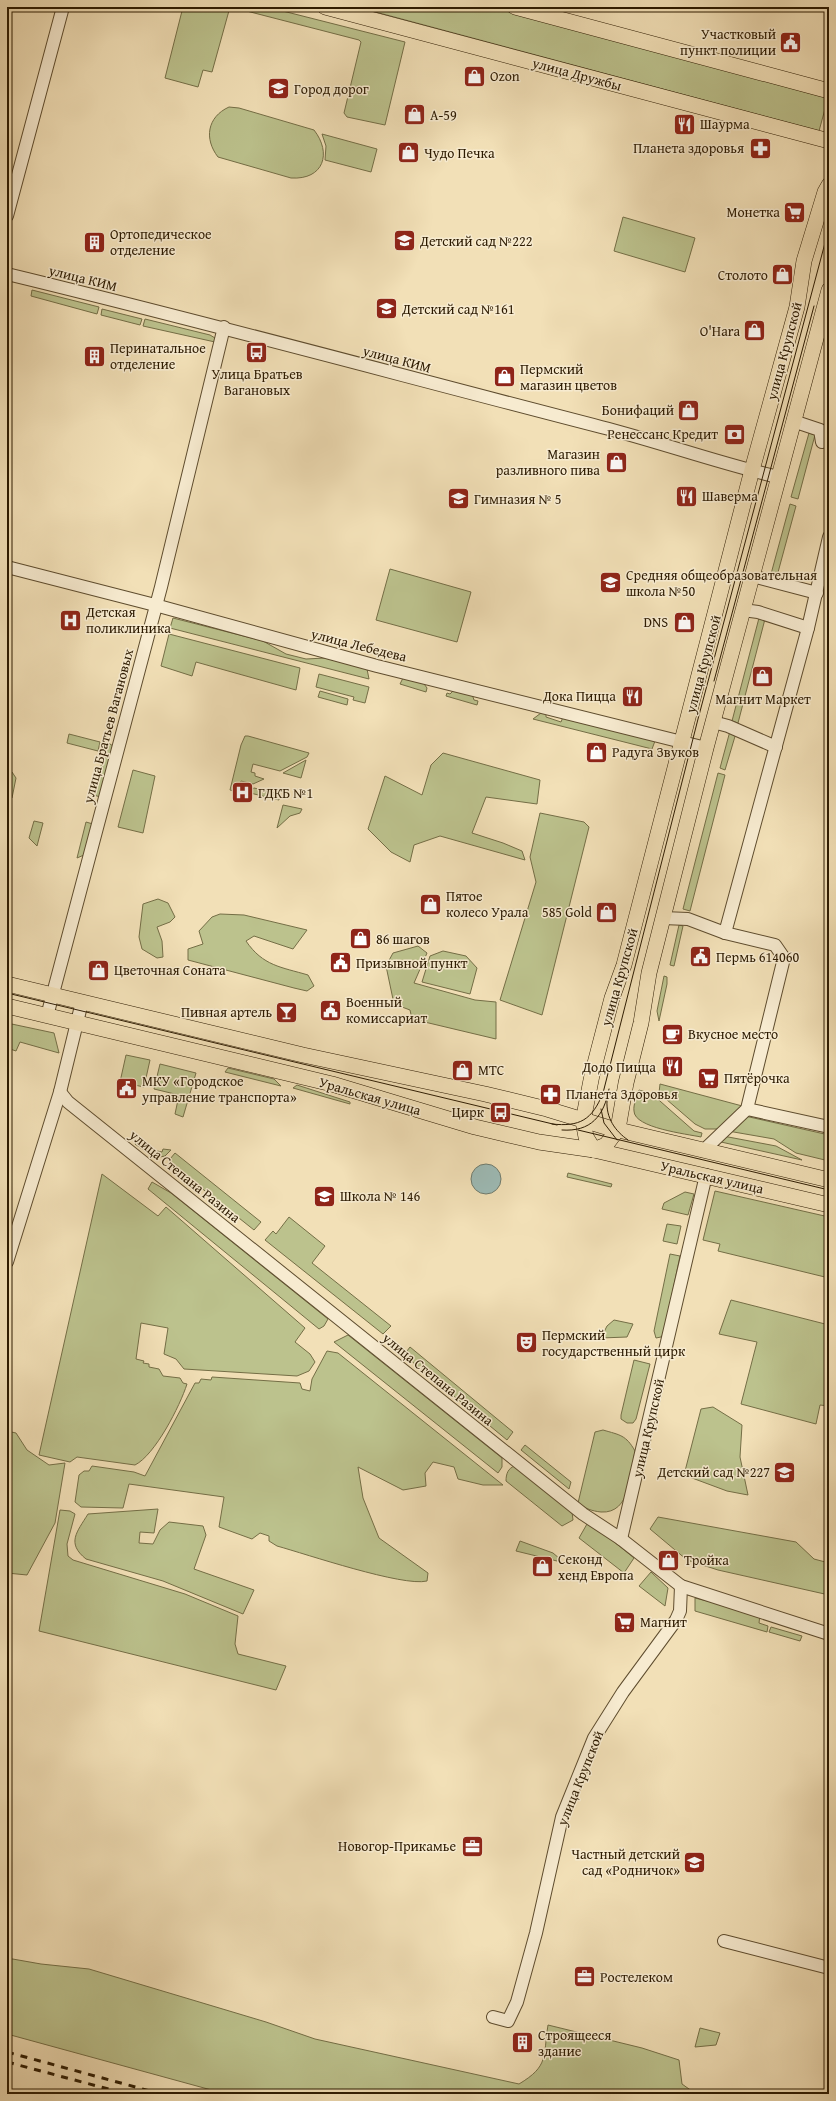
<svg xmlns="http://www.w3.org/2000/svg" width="836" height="2101" viewBox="0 0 836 2101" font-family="'Gentium Book Plus',serif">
  <rect width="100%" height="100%" fill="#f2e0b7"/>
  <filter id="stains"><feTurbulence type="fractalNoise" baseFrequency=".005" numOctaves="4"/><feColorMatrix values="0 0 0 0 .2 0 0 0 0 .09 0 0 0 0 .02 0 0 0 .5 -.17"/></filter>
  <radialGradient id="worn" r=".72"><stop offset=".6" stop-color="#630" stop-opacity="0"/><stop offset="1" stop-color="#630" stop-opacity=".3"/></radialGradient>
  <g fill="#bcc28d" stroke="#746e46">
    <polygon points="183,7 230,7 212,72 203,70 198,87 165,78"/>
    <polygon points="231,7 267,7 405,42 385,125 347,117 344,113 361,42 359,40"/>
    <polygon points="357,7 491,7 828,98 819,131"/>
    <path d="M 229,107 L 239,108 L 314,130 C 332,153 324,180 291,178 L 218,157 C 204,139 207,117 229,107 Z"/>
    <polygon points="322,134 377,149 371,172 325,160 326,146"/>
    <polygon points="623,217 695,238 685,272 614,251"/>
    <polygon points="32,290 99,307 97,314 31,296"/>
    <polygon points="102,309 142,319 140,325 101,315"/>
    <polygon points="145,319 210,335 215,338 215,342 143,326"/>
    <polygon points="809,433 815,435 798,499 791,497"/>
    <polygon points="790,504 796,506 777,576 771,574"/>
    <polygon points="390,569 471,592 457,642 376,620"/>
    <polygon points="173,618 263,641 286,654 306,659 325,658 367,669 369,679 170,628"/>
    <polygon points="759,618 765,619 738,723 732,721"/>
    <polygon points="169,634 300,668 296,690 196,662 192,676 161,666"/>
    <polygon points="319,674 369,687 365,703 353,700 354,697 316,687"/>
    <polygon points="403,678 422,681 427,688 426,692 400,684"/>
    <polygon points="455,689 472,694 474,700 478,701 477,705 446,696 447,693 450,694"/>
    <polygon points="320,691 348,699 347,705 318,697"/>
    <polygon points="541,713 546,713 546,717 561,722 563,717 655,741 652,749 533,719"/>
    <polygon points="730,731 736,733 725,770 720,768"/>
    <polygon points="69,734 100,742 98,751 67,743"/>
    <polygon points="245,736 248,736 309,753 307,757 280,771 253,764 251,772 255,773 255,776 264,779 253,784 241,781 238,792 230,790 241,745"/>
    <polygon points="107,742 113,746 100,797 94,795"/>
    <polygon points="443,753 540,780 537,804 486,797 472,833 503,843 522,851 525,860 440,836 414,845 410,862 391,852 368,829 385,776 422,795 431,765"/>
    <polygon points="306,760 301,778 283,773"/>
    <polygon points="133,770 155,776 143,833 118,827"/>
    <polygon points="7,771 12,772 16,778 12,798 7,802"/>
    <polygon points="718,773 725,775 690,911 683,909"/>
    <polygon points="254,788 280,794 279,800 246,792"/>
    <polygon points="283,805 302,809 300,813 290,816 277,828"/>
    <polygon points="540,813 584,822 589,827 542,1015 500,1000 536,882 530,857"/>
    <polygon points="34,821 43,823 37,846 29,838"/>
    <polygon points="86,822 93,824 84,855 77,858"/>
    <polygon points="158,899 168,903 175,917 170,922 157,927 162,941 163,957 157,958 142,949 139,937 143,904"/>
    <path d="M 220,914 L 244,915 L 307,930 L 293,949 L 254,936 L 246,941 C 263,966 281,967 308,975 L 314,986 L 307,991 L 294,988 L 188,960 L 188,949 L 203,944 L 199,931 L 212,917 Z"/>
    <polygon points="679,925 683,926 674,966 670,965"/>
    <polygon points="418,946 427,953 414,983 475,1000 496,1002 496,1039 412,1019 410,1010 394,1004 386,966 393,953"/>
    <polygon points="443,951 466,956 477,968 470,994 422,982 430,956"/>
    <polygon points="664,976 667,977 667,984 659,1021 657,1011"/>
    <polygon points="7,1023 54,1033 59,1053 20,1042 16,1051 7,1048"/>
    <polygon points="126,1055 150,1060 144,1087 120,1082"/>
    <polygon points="160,1064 196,1073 183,1117 175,1114 179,1095 154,1089"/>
    <polygon points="228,1068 274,1079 281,1086 225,1072"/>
    <polygon points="660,1084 746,1107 720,1129 705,1129 695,1124 659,1093"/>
    <polygon points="297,1085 350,1102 350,1104 293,1088"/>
    <path d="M 639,1090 L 652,1094 L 694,1131 L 702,1133 L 701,1137 C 687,1134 634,1128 634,1111 C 633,1105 637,1096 639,1090 Z"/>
    <polygon points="745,1116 829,1135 829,1161 796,1153 774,1139 728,1131"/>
    <polygon points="723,1136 776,1146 802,1160 721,1142"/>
    <polygon points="137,1141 149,1144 148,1149 162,1152 163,1149 171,1150 165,1156 155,1158 135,1144"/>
    <polygon points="175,1153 261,1222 254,1230 170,1163 170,1159"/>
    <polygon points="568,1173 612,1184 611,1187 567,1177"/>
    <path d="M 102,1174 L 158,1216 L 166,1207 L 305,1328 L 295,1342 L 310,1354 L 315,1362 L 309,1371 L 297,1376 L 184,1369 L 176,1359 L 164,1354 L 168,1328 L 141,1323 L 136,1359 L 144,1361 L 143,1363 L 149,1364 L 149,1367 L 159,1369 L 163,1376 L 180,1378 L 183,1383 L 187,1384 C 180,1406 155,1455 135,1465 L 77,1457 L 70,1462 L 39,1455 Z"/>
    <polygon points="152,1182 171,1193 328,1319 324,1326 319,1329 148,1189"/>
    <polygon points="715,1191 829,1217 829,1278 718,1251 720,1244 703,1240"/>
    <polygon points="685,1192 694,1194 688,1215 662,1209 664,1203"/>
    <polygon points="289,1217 325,1246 312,1263 391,1326 383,1334 265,1240 273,1231 276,1234"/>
    <polygon points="667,1224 681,1226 677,1244 663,1241"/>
    <polygon points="670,1254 680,1256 664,1333 661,1337 656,1338 654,1331"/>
    <polygon points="731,1300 829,1325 829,1406 820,1405 816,1424 741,1404 757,1342 719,1334"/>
    <polygon points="614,1320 633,1324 627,1337 601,1338 607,1326"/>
    <polygon points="348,1335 502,1458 502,1467 498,1473 334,1342"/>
    <polygon points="410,1347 513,1432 507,1440 404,1355"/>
    <path d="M 327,1351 L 338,1353 L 503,1485 L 483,1485 L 458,1479 L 454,1467 L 433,1462 L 425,1473 L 426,1486 L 403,1490 L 358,1467 L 363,1498 L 379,1538 L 428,1573 L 427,1581 C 403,1587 306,1554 277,1546 L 269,1541 L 269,1536 L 260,1533 L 252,1539 L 219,1527 L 224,1497 L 129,1484 L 123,1508 L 81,1507 L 75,1502 L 79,1475 L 84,1471 L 89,1471 L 92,1466 L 134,1472 L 145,1476 L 195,1383 L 199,1383 L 201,1379 L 211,1380 L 212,1377 L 300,1383 L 302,1389 L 310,1391 L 312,1379 Z"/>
    <polygon points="634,1360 650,1364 636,1419 633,1423 627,1423 621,1419 621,1415"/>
    <polygon points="713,1407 742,1425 740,1457 748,1495 727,1491 684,1475 701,1409"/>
    <path d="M 603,1430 C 620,1435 626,1435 635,1451 C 631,1472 631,1514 601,1512 C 592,1511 586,1509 578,1503 L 595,1432 Z"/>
    <polygon points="7,1431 16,1433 27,1450 49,1465 65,1463 55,1523 27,1575 7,1573"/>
    <polygon points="525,1445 571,1482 569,1489 521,1450"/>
    <path d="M 515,1466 L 572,1512 L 573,1520 L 562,1526 L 506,1481 C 506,1474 508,1468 515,1466 Z"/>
    <path d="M 158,1509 L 154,1533 L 140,1532 L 139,1543 L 153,1544 L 160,1530 L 169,1522 L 203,1526 L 206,1535 L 194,1569 L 254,1590 L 243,1614 L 163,1581 L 86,1559 C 66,1543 77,1532 88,1514 Z"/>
    <polygon points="60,1510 70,1511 75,1514 67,1544 68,1556 73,1560 185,1594 238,1616 235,1644 238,1654 286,1666 276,1690 39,1631"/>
    <polygon points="658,1517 796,1542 814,1559 829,1563 829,1595 718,1570 687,1560 650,1529"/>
    <polygon points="591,1523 634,1558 624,1573 579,1538 587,1524"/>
    <polygon points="520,1541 553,1553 560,1559 557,1561 516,1551"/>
    <polygon points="651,1572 668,1588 665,1606 639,1586"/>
    <polygon points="695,1598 760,1614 759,1623 768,1626 767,1632 695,1611"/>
    <polygon points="771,1627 802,1636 800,1641 769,1632"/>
    <path d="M 7,1958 L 41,1964 L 89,1969 L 266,2022 L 315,2039 L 519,2084 C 549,2066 543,2057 548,2025 L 642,2048 L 679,2060 L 682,2084 L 696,2094 L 226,2094 L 7,2034 Z"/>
    <polygon points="700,2028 720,2033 716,2045 695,2047"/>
  </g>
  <circle fill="#9dbbb6" stroke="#707b6d" cx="486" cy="1179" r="15"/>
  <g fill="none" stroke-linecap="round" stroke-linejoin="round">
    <defs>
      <g id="minor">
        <polyline points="7,216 63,7"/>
        <path d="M 7,274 C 206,322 403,376 601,427 C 660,442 718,463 778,477"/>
        <polyline points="793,421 820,430 822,442"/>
        <polyline points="7,567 155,605 377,666 706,748"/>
        <polyline points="752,576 817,593"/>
        <polyline points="808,628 829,537"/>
        <polyline points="713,722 728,726 776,747"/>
        <polyline points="663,918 688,919 725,933 775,945 784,958 747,1109 703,1151"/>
        <polyline points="725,933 808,628 758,612 743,610"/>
        <polyline points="47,1016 161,587 224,327"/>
        <polyline points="60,1092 68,1102 583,1514 621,1539 681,1586 829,1634"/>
        <polyline points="747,1109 829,1127"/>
        <polyline points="7,1262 60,1092 82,1002"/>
        <polyline points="621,1539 706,1175"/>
        <polyline points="724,1941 829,1968"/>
        <polyline points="493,2017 508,2021 517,2002 536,1933 562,1817 594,1738 623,1692 676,1620 680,1611 681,1586"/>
      </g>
      <g id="major">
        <polyline points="325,7 829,141"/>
        <polyline points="515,7 829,91"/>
        <polyline points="7,984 303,1055 485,1094 547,1109 606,1127 829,1180"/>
        <polyline points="7,1006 332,1084 475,1127 539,1142 594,1150 829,1205"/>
        <polyline points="594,1150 586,1137 583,1121 592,1075 612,998 624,965 752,470 797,307 804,261 825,192 829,185"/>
        <polyline points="594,1150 606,1145 618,1129 626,1083 641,1023 649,973 706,748 829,290"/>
      </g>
    </defs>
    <use href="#minor" stroke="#5e4c2e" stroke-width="14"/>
    <use href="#major" stroke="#2c1a00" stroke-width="16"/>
    <use href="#minor" stroke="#f7ebd0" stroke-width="12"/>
    <use href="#major" stroke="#f2e0b7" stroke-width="15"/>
    <g stroke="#2c1a00" stroke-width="1">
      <polyline points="714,681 814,306"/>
      <polyline points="7,993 557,1125"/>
      <path d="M 607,1101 C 606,1118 615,1131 628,1140"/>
      <polyline points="601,1109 604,1123 617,1140"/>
      <path d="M 552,1124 C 580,1127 592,1120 603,1093 L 698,719 L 829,228"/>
      <path d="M 562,1130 C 591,1132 604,1116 609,1089"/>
      <polyline points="578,1130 829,1190"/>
    </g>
    <g stroke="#2c1a00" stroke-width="3" stroke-dasharray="7 7" stroke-linecap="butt">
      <polyline points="7,2052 161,2094"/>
      <polyline points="7,2062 127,2094"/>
    </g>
  </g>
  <defs>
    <symbol id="civic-square" viewBox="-11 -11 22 22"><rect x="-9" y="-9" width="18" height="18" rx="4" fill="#8f2418" stroke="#f7ebd0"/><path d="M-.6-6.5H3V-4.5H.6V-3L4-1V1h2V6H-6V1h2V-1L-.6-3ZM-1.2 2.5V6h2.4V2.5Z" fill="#fff"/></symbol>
    <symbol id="shop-square" viewBox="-11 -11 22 22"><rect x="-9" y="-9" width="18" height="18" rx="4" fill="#8f2418" stroke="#f7ebd0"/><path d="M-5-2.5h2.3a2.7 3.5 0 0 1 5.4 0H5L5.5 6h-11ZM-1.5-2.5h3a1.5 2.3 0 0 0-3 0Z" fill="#fff"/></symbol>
    <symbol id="school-square" viewBox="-11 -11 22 22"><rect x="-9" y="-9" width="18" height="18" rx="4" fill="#8f2418" stroke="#f7ebd0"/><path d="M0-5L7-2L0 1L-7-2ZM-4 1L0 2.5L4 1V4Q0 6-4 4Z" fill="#fff"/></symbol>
    <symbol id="restaurant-square" viewBox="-11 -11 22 22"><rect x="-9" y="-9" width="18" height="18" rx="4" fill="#8f2418" stroke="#f7ebd0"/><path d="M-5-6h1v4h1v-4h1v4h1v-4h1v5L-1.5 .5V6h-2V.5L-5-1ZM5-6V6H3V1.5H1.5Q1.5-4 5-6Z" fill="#fff"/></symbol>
    <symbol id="pharmacy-square" viewBox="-11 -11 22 22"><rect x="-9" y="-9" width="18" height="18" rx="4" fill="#8f2418" stroke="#f7ebd0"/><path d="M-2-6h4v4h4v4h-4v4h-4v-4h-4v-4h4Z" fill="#fff"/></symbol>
    <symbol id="supermarket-square" viewBox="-11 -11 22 22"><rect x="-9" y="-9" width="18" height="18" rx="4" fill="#8f2418" stroke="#f7ebd0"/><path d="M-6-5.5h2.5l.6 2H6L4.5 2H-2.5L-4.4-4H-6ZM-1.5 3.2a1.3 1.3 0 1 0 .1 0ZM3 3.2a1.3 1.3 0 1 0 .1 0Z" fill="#fff"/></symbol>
    <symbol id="building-square" viewBox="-11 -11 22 22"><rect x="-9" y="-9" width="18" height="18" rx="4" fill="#8f2418" stroke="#f7ebd0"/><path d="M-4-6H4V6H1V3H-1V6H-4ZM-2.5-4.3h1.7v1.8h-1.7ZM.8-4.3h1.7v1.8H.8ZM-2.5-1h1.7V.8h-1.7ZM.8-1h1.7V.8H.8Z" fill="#fff"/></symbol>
    <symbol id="bus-square" viewBox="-11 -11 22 22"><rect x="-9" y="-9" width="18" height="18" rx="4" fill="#8f2418" stroke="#f7ebd0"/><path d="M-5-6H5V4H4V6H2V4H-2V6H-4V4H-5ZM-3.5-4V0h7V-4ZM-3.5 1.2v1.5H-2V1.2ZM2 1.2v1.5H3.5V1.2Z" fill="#fff"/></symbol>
    <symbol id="bank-square" viewBox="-11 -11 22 22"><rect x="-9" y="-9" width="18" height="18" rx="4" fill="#8f2418" stroke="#f7ebd0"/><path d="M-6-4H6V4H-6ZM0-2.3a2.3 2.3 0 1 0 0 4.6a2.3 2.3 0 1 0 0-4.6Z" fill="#fff"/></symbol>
    <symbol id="hospital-square" viewBox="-11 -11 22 22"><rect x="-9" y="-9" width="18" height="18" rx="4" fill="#8f2418" stroke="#f7ebd0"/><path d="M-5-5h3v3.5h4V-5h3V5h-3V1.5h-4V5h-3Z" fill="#fff"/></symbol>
    <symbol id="bar-square" viewBox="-11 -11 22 22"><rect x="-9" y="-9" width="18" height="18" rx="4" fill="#8f2418" stroke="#f7ebd0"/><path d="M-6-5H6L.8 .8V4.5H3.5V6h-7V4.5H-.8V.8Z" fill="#fff"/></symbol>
    <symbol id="cafe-square" viewBox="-11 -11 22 22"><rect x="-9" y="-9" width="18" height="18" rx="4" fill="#8f2418" stroke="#f7ebd0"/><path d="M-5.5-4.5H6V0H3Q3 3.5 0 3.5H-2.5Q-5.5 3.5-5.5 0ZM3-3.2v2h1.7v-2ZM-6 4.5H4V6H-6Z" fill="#fff"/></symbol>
    <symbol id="theatre-square" viewBox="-11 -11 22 22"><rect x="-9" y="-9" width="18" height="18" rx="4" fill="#8f2418" stroke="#f7ebd0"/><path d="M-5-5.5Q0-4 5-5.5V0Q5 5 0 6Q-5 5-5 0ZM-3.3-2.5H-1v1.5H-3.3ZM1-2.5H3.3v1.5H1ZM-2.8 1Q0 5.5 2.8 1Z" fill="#fff"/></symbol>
    <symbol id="office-square" viewBox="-11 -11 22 22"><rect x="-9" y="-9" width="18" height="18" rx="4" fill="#8f2418" stroke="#f7ebd0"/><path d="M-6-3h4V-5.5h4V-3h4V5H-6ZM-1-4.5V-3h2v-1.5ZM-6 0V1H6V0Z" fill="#fff"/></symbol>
  </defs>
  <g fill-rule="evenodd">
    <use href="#civic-square" x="778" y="30" width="25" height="25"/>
    <use href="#shop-square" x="462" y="64" width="25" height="25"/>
    <use href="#school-square" x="266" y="76" width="25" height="25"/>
    <use href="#shop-square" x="402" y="102" width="25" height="25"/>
    <use href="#restaurant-square" x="672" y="112" width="25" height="25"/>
    <use href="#pharmacy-square" x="748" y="136" width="25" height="25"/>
    <use href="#shop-square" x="396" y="140" width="25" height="25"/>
    <use href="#supermarket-square" x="782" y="200" width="25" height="25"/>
    <use href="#school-square" x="392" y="228" width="25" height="25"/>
    <use href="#building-square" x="82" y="230" width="25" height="25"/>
    <use href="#shop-square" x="770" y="262" width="25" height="25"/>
    <use href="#school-square" x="374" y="296" width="25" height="25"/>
    <use href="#shop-square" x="742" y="318" width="25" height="25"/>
    <use href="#bus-square" x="244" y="340" width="25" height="25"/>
    <use href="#building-square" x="82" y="344" width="25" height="25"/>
    <use href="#shop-square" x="492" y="364" width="25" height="25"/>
    <use href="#shop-square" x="676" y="398" width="25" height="25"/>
    <use href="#bank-square" x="722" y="422" width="25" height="25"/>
    <use href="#shop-square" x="604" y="450" width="25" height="25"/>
    <use href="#restaurant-square" x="674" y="484" width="25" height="25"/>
    <use href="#school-square" x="446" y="486" width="25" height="25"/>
    <use href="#school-square" x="598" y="570" width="25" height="25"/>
    <use href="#hospital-square" x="58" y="608" width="25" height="25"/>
    <use href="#shop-square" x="672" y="610" width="25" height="25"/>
    <use href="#shop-square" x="750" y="664" width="25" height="25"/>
    <use href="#restaurant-square" x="620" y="684" width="25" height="25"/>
    <use href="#shop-square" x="584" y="740" width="25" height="25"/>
    <use href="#hospital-square" x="230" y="780" width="25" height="25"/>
    <use href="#shop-square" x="418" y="892" width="25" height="25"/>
    <use href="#shop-square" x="594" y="900" width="25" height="25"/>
    <use href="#shop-square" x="348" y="926" width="25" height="25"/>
    <use href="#civic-square" x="688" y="944" width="25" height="25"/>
    <use href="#civic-square" x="328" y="950" width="25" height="25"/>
    <use href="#shop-square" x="86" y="958" width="25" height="25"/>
    <use href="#civic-square" x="318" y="998" width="25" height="25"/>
    <use href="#bar-square" x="274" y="1000" width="25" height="25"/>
    <use href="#cafe-square" x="660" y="1022" width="25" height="25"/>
    <use href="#restaurant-square" x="660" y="1054" width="25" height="25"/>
    <use href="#shop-square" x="450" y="1058" width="25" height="25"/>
    <use href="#supermarket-square" x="696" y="1066" width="25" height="25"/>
    <use href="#civic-square" x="114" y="1076" width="25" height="25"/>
    <use href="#pharmacy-square" x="538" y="1082" width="25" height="25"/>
    <use href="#bus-square" x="488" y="1100" width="25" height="25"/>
    <use href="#school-square" x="312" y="1184" width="25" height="25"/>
    <use href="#theatre-square" x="514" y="1330" width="25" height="25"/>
    <use href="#school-square" x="772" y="1460" width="25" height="25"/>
    <use href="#shop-square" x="656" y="1548" width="25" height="25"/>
    <use href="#shop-square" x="530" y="1554" width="25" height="25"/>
    <use href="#supermarket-square" x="612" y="1610" width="25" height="25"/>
    <use href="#office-square" x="460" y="1834" width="25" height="25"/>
    <use href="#school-square" x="682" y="1850" width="25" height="25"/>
    <use href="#office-square" x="572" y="1964" width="25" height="25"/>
    <use href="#building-square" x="510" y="2030" width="25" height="25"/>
  </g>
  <g text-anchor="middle" stroke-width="3" stroke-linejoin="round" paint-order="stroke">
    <g font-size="14" fill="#2c1a00" stroke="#f7ebd0" text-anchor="start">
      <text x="776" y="39" text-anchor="end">Участковый<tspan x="776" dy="16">пункт полиции</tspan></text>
      <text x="490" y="81">Ozon</text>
      <text x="294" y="94">Город дорог</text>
      <text x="430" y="120">А-59</text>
      <text x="700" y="129">Шаурма</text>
      <text x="744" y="153" text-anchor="end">Планета здоровья</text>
      <text x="424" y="158">Чудо Печка</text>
      <text x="780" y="217" text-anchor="end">Монетка</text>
      <text x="110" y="239">Ортопедическое<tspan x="110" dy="16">отделение</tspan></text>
      <text x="420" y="246">Детский сад №222</text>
      <text x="768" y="280" text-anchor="end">Столото</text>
      <text x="402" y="314">Детский сад №161</text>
      <text x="740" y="336" text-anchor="end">O'Hara</text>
      <text x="110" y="353">Перинатальное<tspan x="110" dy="16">отделение</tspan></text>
      <text x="520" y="374">Пермский<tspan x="520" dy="16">магазин цветов</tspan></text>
      <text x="257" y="379" text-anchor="middle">Улица Братьев<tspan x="257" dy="16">Вагановых</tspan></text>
      <text x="674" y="415" text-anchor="end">Бонифаций</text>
      <text x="718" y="439" text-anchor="end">Ренессанс Кредит</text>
      <text x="600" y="459" text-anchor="end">Магазин<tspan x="600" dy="16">разливного пива</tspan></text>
      <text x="702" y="501">Шаверма</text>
      <text x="474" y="504">Гимназия № 5</text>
      <text x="626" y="580">Средняя общеобразовательная<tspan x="626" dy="16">школа №50</tspan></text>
      <text x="86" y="617">Детская<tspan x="86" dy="16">поликлиника</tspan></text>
      <text x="668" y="627" text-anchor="end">DNS</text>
      <text x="616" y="701" text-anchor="end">Дока Пицца</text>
      <text x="763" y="704" text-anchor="middle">Магнит Маркет</text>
      <text x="612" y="757">Радуга Звуков</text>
      <text x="258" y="798">ГДКБ №1</text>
      <text x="446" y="901">Пятое<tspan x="446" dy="16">колесо Урала</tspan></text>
      <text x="592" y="917" text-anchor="end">585 Gold</text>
      <text x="376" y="944">86 шагов</text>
      <text x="716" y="962">Пермь 614060</text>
      <text x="356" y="968">Призывной пункт</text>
      <text x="114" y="975">Цветочная Соната</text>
      <text x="346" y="1007">Военный<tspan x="346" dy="16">комиссариат</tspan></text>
      <text x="272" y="1017" text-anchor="end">Пивная артель</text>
      <text x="688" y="1039">Вкусное место</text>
      <text x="656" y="1072" text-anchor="end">Додо Пицца</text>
      <text x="478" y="1075">МТС</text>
      <text x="724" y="1083">Пятёрочка</text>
      <text x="142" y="1086">МКУ «Городское<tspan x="142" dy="16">управление транспорта»</tspan></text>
      <text x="566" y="1099">Планета Здоровья</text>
      <text x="484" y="1117" text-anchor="end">Цирк</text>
      <text x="340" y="1201">Школа № 146</text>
      <text x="542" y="1340">Пермский<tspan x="542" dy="16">государственный цирк</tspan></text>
      <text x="770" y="1477" text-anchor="end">Детский сад №227</text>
      <text x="558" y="1564">Секонд<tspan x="558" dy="16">хенд Европа</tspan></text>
      <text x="684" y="1565">Тройка</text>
      <text x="640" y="1627">Магнит</text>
      <text x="456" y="1851" text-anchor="end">Новогор-Прикамье</text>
      <text x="680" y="1859" text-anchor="end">Частный детский<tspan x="680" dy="16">сад «Родничок»</tspan></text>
      <text x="600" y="1982">Ростелеком</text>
      <text x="538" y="2040">Строящееся<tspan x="538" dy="16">здание</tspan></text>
    </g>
    <g font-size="14" fill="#2c1a00" stroke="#f7ebd0">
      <text transform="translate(577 74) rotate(15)" y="5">улица Дружбы</text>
      <text transform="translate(83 278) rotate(14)" y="5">улица КИМ</text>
      <text transform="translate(784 351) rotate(-75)" y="5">улица Крупской</text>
      <text transform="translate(397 359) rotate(15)" y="5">улица КИМ</text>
      <text transform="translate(359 645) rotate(14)" y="5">улица Лебедева</text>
      <text transform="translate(703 664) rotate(-75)" y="5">улица Крупской</text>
      <text transform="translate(108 726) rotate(-75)" y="5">улица Братьев Вагановых</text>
      <text transform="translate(619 977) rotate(-74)" y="5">улица Крупской</text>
      <text transform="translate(370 1096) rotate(16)" y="5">Уральская улица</text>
      <text transform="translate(185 1176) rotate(39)" y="5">улица Степана Разина</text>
      <text transform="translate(712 1177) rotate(13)" y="5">Уральская улица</text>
      <text transform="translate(438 1379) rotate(39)" y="5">улица Степана Разина</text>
      <text transform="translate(648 1428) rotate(-77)" y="5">улица Крупской</text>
      <text transform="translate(580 1778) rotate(-68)" y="5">улица Крупской</text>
    </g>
  </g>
  <rect width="836" height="2101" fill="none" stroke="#f2e0b7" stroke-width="24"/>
  <rect x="8" y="8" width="820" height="2085" fill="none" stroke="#2c1a00" stroke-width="2"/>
  <rect x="12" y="12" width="812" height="2077" fill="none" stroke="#2c1a00"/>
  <rect width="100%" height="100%" filter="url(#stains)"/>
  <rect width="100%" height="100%" fill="url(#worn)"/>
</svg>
